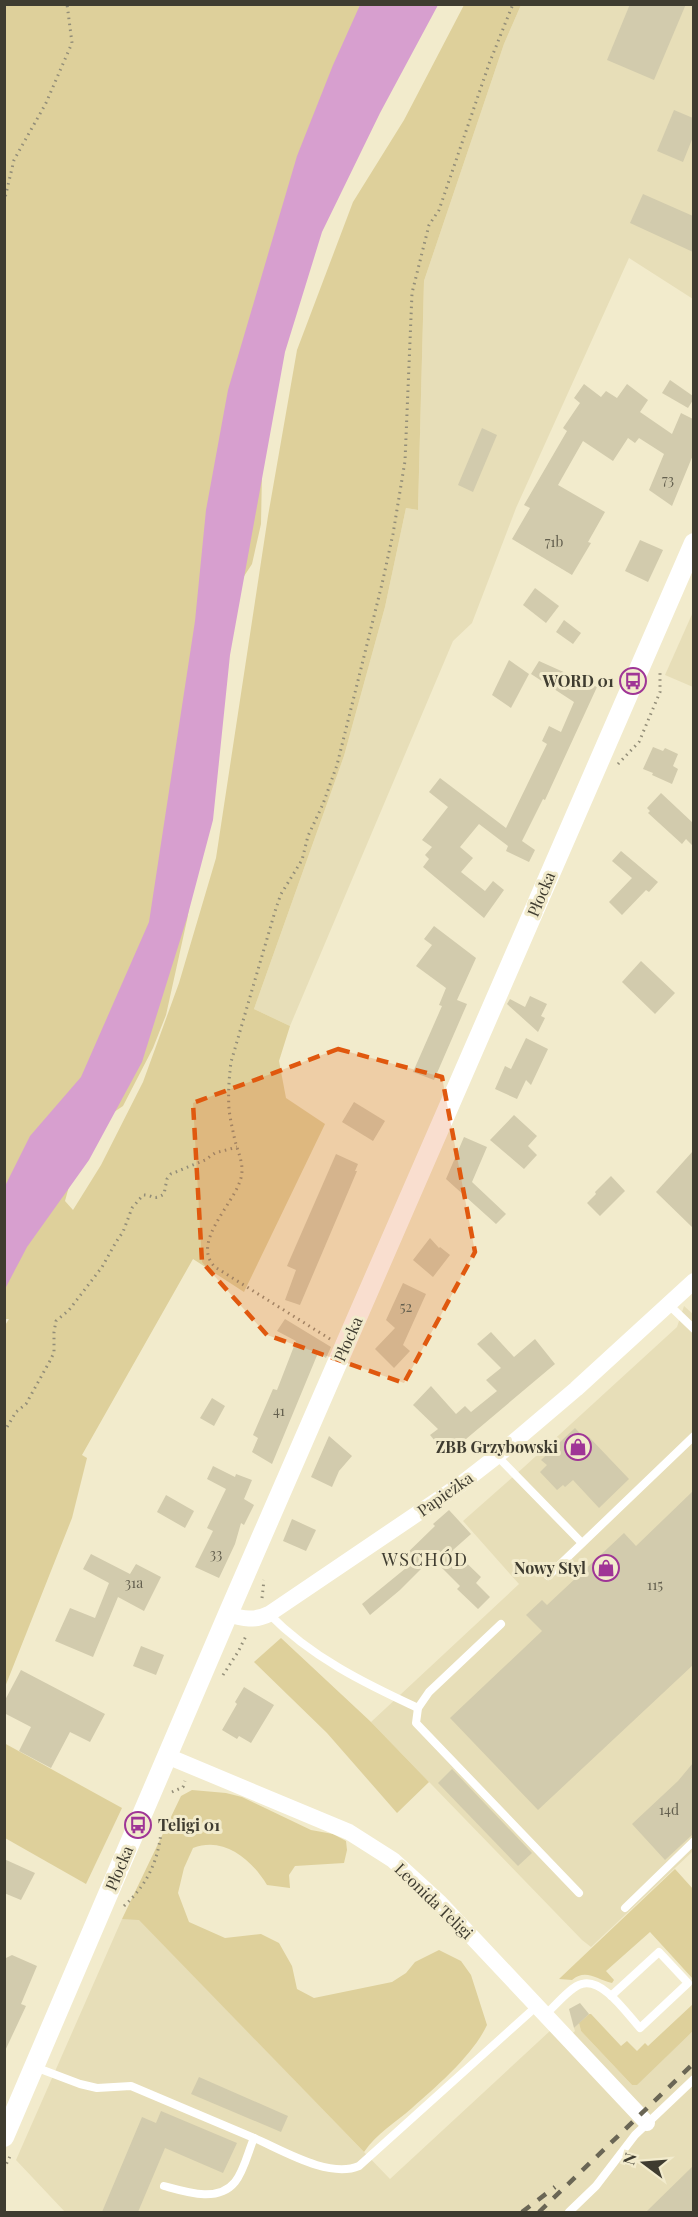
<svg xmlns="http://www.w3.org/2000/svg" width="698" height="2217" viewBox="0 0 698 2217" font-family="'Playfair Display',serif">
  <rect width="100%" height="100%" fill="#f2ebcc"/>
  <g fill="#e7deb8">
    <polygon points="521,5 693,5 693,299 629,258 516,508 472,623 453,641 290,1026 254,1009 344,756 385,607 406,508 418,510 424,281 504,44"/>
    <polygon points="693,612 694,687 693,687 665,675"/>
    <polygon points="684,1306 694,1315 693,1851 591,1947 582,1940 371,1722 519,1584 463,1521 524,1467 677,1327"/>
    <polygon points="122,1919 139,1919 390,2179 551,2030 563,2042 575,2031 574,2028 579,2023 581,2031 632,2085 636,2085 693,2031 693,2212 65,2212 16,2160"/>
  </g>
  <g fill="#ded09b">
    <polygon points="4,5 427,5 337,170 292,306 262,472 261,524 252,564 235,590 195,875 187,920 166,1015 153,1048 123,1106 96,1124 71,1179 65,1201 73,1210 101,1165 143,1082 179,983 216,858 268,516 297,350 353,202 404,120 464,5 521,5 504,44 424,281 418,510 406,508 385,607 344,756 254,1009 290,1026 279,1061 286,1098 325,1124 244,1292 193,1259 82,1455 87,1458 72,1518 5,1687 4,1327 9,1319 5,1319"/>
    <polygon points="281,1638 371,1722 429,1782 397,1813 327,1733 254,1662"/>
    <polygon points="4,1743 122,1808 86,1884 5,1838"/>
    <path d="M 192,1790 L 226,1793 L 242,1797 L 311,1830 L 333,1834 L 346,1841 L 347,1850 L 344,1863 L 295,1866 L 289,1875 L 290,1888 L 267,1885 C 251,1859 224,1836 193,1848 L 184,1868 L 178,1893 L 189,1922 L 225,1938 L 261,1934 L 279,1943 L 292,1966 L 297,1989 L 314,1998 L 392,1982 L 406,1973 L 415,1962 L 439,1950 L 461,1961 L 471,1975 L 487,2025 C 473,2055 437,2086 412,2108 C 395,2123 377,2133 364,2152 L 139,1920 L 122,1919 L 181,1796 Z"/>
    <path d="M 675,1869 L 693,1889 L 693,1979 L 650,1932 L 606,1971 L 614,1980 L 612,1983 C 597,1980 586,1968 572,1980 L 559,1979 Z"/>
    <polygon points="693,2004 693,2031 637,2085 632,2085 581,2031 579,2023 589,2014 591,2014 621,2046 627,2041 637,2051 645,2043 648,2046"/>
  </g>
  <polygon fill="#d79fcf" points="360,5 438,5 380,113 322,232 285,352 230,655 213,820 187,918 142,1062 89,1160 27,1247 5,1289 5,1186 30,1136 81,1077 149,922 195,621 206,510 228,390 297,156 333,65"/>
  <g fill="#d2cbad">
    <polygon points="630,4 686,4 654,80 607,60"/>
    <polygon points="674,110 693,118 693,137 683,162 657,151"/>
    <polygon points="643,194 693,216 693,252 630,223"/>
    <polygon points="670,380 693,396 693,400 688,408 662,393"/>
    <polygon points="584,384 601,397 606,391 617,398 627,384 648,400 640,412 672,434 681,413 693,419 693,455 672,506 649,490 664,454 639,438 635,443 628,438 613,461 583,441 558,485 605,512 588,542 591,543 572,575 512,539 530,508 524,505 567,431 563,428 580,403 574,398"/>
    <polygon points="482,428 497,435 473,492 458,485"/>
    <polygon points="640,540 663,550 648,582 625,571"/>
    <polygon points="535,588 559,606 546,623 523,605"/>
    <polygon points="564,620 581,633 573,644 556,632"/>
    <polygon points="509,660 529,674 511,708 492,695"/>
    <polygon points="539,661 597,687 545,800 543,799 522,841 535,850 529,862 506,851 508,846 479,824 460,847 473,858 461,872 485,891 493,881 504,890 484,918 423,867 429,859 425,855 432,847 422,840 448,807 429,792 440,778 506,828 547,744 542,741 549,726 561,732 574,702 531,674"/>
    <polygon points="653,747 663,751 665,748 678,754 673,766 678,769 672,784 652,775 653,773 643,769"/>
    <polygon points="661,793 693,823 693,846 686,839 682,844 648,813 650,811 647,808"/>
    <polygon points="621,851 658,882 649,892 646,890 622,915 609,902 632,878 612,861"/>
    <polygon points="434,926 476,958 457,1000 467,1004 434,1080 413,1072 442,1006 439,1005 446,988 416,966 432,945 424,939"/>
    <polygon points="641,961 675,993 655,1014 622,982"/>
    <polygon points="530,996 547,1004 541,1016 545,1018 538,1032 507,1004 510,999 525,1007"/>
    <polygon points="526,1038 548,1049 531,1085 526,1080 517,1099 495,1089 505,1066 511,1069"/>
    <polygon points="354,1102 385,1121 373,1141 342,1122"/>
    <polygon points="514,1115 537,1136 528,1146 537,1155 524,1169 490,1140"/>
    <polygon points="464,1137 487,1147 472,1182 506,1214 496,1224 446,1179"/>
    <polygon points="693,1151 693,1228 656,1192"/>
    <polygon points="336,1154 358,1164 355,1171 357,1171 300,1305 285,1300 296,1270 287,1266"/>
    <polygon points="611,1176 625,1191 600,1216 587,1203 596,1194 595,1192"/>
    <polygon points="430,1238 439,1248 440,1247 450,1255 433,1277 413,1260"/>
    <polygon points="403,1283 426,1294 403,1345 410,1351 394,1368 375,1349 395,1328 386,1320"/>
    <polygon points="285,1319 331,1347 326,1358 318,1353 272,1464 252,1452 258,1438 253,1435 273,1389 277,1390 296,1341 277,1331"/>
    <polygon points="491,1332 514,1357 535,1339 555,1364 447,1455 430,1435 438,1429 413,1405 431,1386 456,1414 465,1406 471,1412 497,1391 486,1380 501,1368 477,1344"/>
    <polygon points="212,1398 225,1406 214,1426 200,1418"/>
    <polygon points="575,1428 586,1440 589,1437 629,1479 599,1508 573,1480 565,1487 563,1485 557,1490 540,1472 547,1465 541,1460"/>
    <polygon points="329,1436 352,1456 339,1471 332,1487 311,1477"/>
    <polygon points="213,1466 235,1477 236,1474 252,1480 244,1499 254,1505 244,1525 241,1523 235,1544 219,1578 195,1567 213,1531 207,1528 226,1489 207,1479"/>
    <polygon points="693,1491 693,1665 538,1810 450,1718 542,1631 526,1615 542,1600 547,1605 624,1533 636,1546"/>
    <polygon points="166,1495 194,1511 185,1528 157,1512"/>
    <polygon points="449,1510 471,1534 453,1550 481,1577 476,1583 490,1597 478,1609 457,1589 460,1586 432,1558 400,1590 370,1615 362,1604 406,1568 399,1561 435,1526 433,1524"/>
    <polygon points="292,1519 316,1530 306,1551 283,1541"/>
    <polygon points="91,1554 130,1574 136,1564 161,1577 144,1611 118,1597 93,1657 55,1641 70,1608 95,1618 109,1583 83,1569"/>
    <polygon points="141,1646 164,1655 156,1675 133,1666"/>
    <polygon points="21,1670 105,1714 90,1742 70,1732 51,1768 19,1751 31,1727 4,1713 4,1702"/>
    <polygon points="244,1687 274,1705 251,1743 239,1736 237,1739 222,1730 237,1704 235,1702"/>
    <polygon points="693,1763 693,1834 665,1860 632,1824 678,1781"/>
    <polygon points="452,1769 532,1853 518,1866 438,1783"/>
    <polygon points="4,1859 35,1873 21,1900 4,1893"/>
    <polygon points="12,1955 37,1966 21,2004 26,2006 4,2053 4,1959"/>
    <polygon points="580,2003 589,2014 574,2028 569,2009"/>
    <polygon points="199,2077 288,2116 281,2132 191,2094"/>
    <polygon points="161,2111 237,2143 223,2173 165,2148 138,2212 102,2212 142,2117 156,2123"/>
    <polygon points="693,2166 693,2212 646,2212"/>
  </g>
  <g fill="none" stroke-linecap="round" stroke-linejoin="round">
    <g stroke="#928d78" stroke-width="3" stroke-dasharray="1.5 4.5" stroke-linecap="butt">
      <polyline points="4,202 14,160 46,103 72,43 67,4"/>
      <polyline points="618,764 639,742 660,692 660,669"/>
      <path d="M 330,1339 L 215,1267 C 191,1243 232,1206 240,1181 C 246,1165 237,1152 234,1136 C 232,1127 230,1118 229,1109 C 228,1093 229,1078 231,1062 L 276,908 L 281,894 L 302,860 L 308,836 L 323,804 L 337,765 L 382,584 L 393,534 L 405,461 L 412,293 L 429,225 L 439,210 L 489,64 L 513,4"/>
      <path d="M 4,1432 L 16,1412 L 26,1404 L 51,1359 L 54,1352 L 54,1332 L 56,1321 L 69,1310 L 102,1267 L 116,1242 L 123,1232 L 132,1208 L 143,1195 C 154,1195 153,1201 164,1194 L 167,1179 L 171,1174 L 205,1160 L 215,1153 L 237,1147"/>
      <polyline points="262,1598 264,1580"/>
      <polyline points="223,1675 238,1652 247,1634"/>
      <polyline points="172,1792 183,1787 185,1781"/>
      <path d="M 124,1906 C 151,1881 161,1854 162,1817"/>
      <polyline points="4,2169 11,2154"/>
    </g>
    <g stroke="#fff" stroke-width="8">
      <polyline points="668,1304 694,1329"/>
      <polyline points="497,1456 582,1543"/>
      <polyline points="548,1576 694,1436"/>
      <path d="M 269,1614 C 311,1657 364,1683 418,1708"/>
      <polyline points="501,1624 429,1692 418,1708 416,1723 579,1893"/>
      <polyline points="625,1908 694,1841"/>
      <path d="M 546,2014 C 554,2007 571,1986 582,1984 C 603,1978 627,2014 640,2028 L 688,1983 L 659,1952 L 611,1996"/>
      <path d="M 35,2067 L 80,2084 L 97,2088 L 131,2086 L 254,2138 C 248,2152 244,2171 235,2182 C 218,2203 186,2192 164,2186"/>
      <path d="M 254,2138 C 282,2150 329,2179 359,2166 L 538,2005"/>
      <polyline points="569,2212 596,2186 635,2135 694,2079"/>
    </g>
    <g stroke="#fff" stroke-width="16">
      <path d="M 228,1614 C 243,1619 255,1621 269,1614 L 461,1484 L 497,1456 L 576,1389 L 694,1281"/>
      <polyline points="167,1756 349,1832 393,1860 440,1903 647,2123"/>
    </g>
    <polyline stroke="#fff" stroke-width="20" points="4,2137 228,1614 694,543"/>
    <g stroke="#6a6655" stroke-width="4.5" stroke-dasharray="10 10" stroke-linecap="butt">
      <polyline points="522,2212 555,2187"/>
      <polyline points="539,2212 694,2063"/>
    </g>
  </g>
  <path fill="#e0580e" fill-opacity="0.2" stroke="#e0580e" stroke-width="4.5" stroke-dasharray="12 8" stroke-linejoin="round" d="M 338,1049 L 442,1077 L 475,1252 L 404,1383 L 267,1335 L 202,1262 L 193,1103 Z"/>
  <defs>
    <symbol id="bus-ring" viewBox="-11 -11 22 22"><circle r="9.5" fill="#f2ebcc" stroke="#9f3596" stroke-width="1.5"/><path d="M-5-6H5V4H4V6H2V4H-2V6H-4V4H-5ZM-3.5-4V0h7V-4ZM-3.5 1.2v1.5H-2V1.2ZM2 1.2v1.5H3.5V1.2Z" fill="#9f3596"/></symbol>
    <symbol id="shop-ring" viewBox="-11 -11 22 22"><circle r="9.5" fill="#f2ebcc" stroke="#9f3596" stroke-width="1.5"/><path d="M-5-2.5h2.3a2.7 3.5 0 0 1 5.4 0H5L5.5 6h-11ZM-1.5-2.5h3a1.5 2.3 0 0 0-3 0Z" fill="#9f3596"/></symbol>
  </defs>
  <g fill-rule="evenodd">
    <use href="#bus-ring" x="618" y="666" width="30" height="30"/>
    <use href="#shop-ring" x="563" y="1432" width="30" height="30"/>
    <use href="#shop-ring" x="591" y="1553" width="30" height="30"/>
    <use href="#bus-ring" x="123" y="1810" width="30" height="30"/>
  </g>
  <g text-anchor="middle" stroke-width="6" stroke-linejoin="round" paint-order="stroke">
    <g font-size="14" fill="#64604f">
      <text x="668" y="485">73</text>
      <text x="554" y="547">71b</text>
      <text x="406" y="1312">52</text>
      <text x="279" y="1416">41</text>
      <text x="216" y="1559">33</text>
      <text x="134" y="1588">31a</text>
      <text x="655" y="1590">115</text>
      <text x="669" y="1815">14d</text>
    </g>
    <g font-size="16" font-weight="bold" fill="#3f3c30" stroke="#f2ebcc" text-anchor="end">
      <text x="614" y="687">WORD 01</text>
      <text x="558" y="1453">ZBB Grzybowski</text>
      <text x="586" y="1574">Nowy Styl</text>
      <text x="158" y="1831" text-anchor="start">Teligi 01</text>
    </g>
    <g font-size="16" fill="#3f3c30" stroke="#f2ebcc">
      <text transform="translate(541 894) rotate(-67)" y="6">Płocka</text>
      <text transform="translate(348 1339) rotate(-66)" y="6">Płocka</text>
      <text transform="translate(445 1494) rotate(-35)" y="6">Papieżka</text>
      <text transform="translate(119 1868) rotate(-67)" y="6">Płocka</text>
      <text transform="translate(434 1901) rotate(44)" y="6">Leonida Teligi</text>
    </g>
    <g font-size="18" letter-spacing="1.5" fill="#3f3c30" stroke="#f2ebcc">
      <text x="425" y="1566">WSCHÓD</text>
    </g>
  </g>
  <rect width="698" height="2217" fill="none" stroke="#3f3c30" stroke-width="12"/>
  <g transform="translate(644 2163) rotate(286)" stroke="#f2ebcc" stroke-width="4.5" paint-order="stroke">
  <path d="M0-4.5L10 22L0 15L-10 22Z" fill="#3f3c30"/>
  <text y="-9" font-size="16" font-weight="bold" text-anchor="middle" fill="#3f3c30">N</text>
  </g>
</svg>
